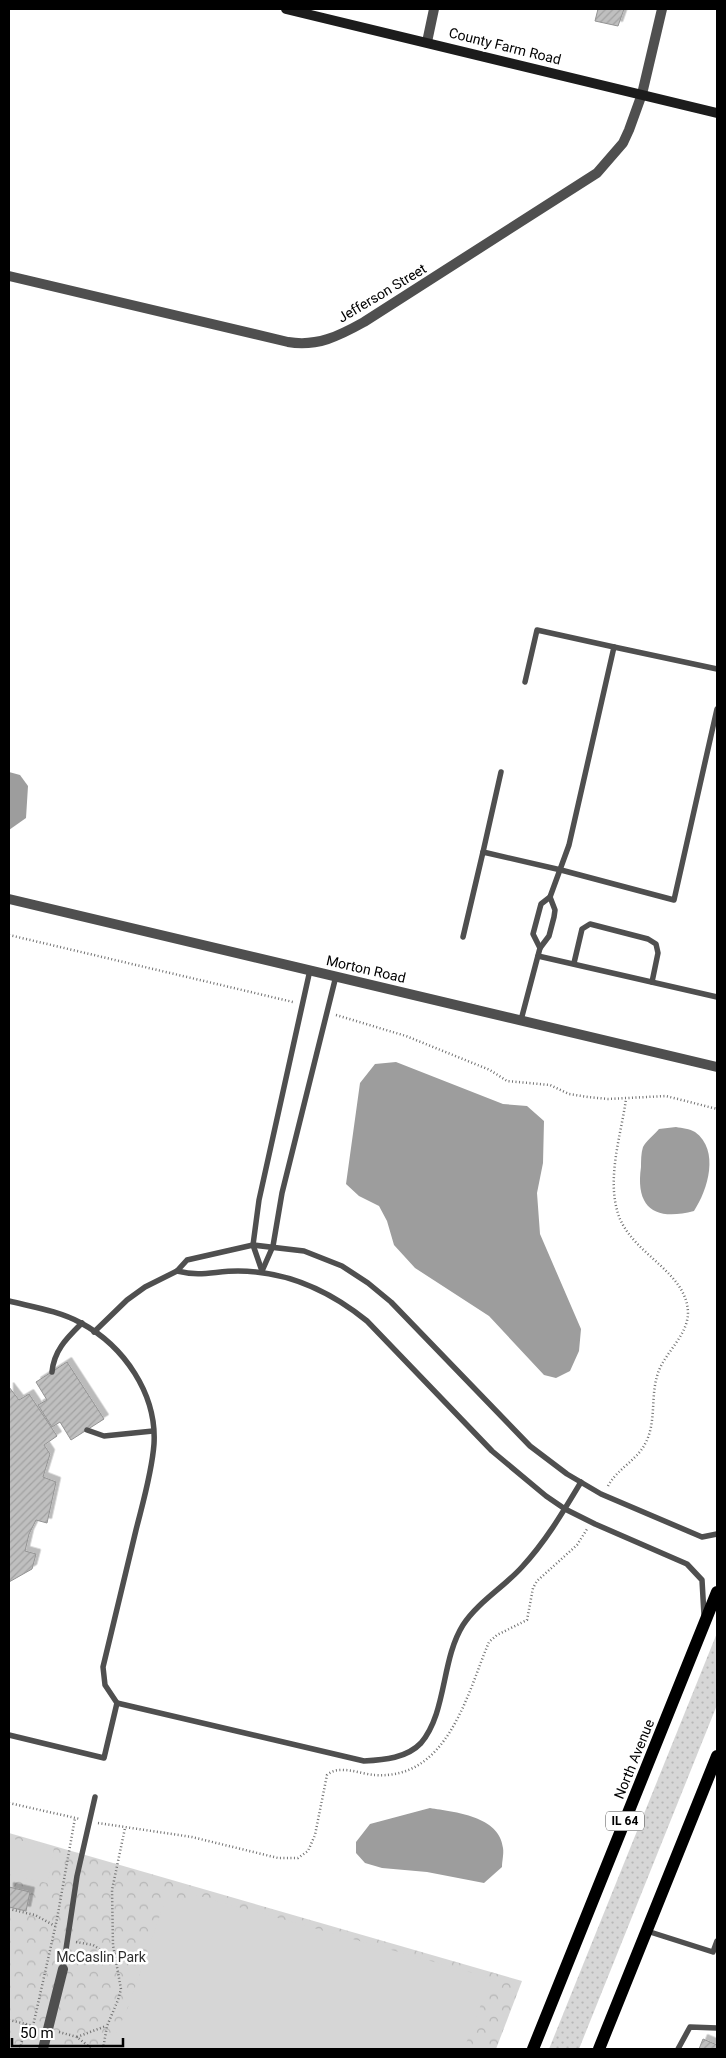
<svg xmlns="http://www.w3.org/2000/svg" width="726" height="2058" viewBox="0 0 726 2058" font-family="Roboto,sans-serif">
  <defs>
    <pattern id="grass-dots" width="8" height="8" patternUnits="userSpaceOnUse" patternTransform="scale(1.25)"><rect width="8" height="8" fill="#d6d6d6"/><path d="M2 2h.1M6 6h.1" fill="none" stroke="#b6b6b6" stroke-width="1.8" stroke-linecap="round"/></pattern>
    <pattern id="park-crowns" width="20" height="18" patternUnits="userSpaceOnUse" patternTransform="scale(1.25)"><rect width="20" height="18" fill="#d6d6d6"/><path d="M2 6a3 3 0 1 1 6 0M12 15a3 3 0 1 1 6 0" fill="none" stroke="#b6b6b6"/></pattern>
    <pattern id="building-hatch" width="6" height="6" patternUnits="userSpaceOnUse" patternTransform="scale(1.25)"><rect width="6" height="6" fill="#bfbfbf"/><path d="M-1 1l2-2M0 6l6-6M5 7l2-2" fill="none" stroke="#a2a2a2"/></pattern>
    <filter id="shadow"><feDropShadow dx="4.5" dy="-4.5" stdDeviation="0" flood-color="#0004"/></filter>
  </defs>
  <rect width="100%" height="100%" fill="#fff"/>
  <polygon fill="url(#grass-dots)" points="717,1633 717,1705 579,2049 549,2049"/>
  <polygon fill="url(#park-crowns)" points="9,1833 522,1981 496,2049 9,2049"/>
  <g fill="#d6d6d6">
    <polygon points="9,1838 54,1848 47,1883 9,1874"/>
    <polygon points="167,1895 189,1902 196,1895 491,1978 464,2049 112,2049 112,2043 129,2005"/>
  </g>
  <g fill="#9d9d9d">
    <polygon points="9,772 20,775 28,786 26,818 9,830"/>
    <polygon points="396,1062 503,1104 527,1106 544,1121 543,1163 537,1193 540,1234 581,1329 579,1351 570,1371 556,1378 544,1375 489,1316 415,1268 394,1245 387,1221 379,1206 359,1196 346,1184 360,1083 375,1064"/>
    <path d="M 676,1127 C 682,1128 690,1129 695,1132 C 720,1150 708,1190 694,1211 C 656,1221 635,1209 641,1167 C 641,1161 641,1153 643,1147 C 646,1141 654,1135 659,1129 Z"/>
    <path d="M 430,1808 C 454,1812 500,1816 503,1848 C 504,1854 502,1861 502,1867 L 484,1883 L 427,1872 L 382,1868 L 365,1863 L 356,1853 L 356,1842 L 370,1824 Z"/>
  </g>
  <g fill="url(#building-hatch)" stroke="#939393" filter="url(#shadow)">
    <polygon points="598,9 624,9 618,26 595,21"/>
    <polygon points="67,1362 104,1419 71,1440 60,1422 52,1427 38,1405 47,1400 36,1382"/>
    <polygon points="9,1387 19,1400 29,1394 57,1436 44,1445 50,1454 43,1477 56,1482 47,1523 36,1520 29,1534 25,1551 36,1554 32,1569 9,1582"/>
    <polygon points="9,1887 30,1892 26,1911 9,1907"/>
    <polygon points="703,2039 717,2045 717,2049 699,2049"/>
  </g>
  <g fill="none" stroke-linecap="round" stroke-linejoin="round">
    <g stroke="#717171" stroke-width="2.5" stroke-dasharray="1 2.5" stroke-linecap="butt">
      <polyline points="9,935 293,1002"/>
      <polyline points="336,1015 406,1036 490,1070 507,1081 550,1085 569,1094 588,1097 608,1099 666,1096 717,1109"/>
      <path d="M 608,1486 C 617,1469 636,1461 645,1444 C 657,1422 650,1396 658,1373 C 665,1352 688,1336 688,1312 C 686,1272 636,1256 620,1219 C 605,1182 621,1136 626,1099"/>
      <polyline points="9,1803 80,1819"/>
      <path d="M 98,1823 L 192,1837 L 278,1858 L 298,1858 L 308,1851 L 315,1835 L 327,1775 C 339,1764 360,1774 375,1775 C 448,1780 467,1694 489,1642 L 497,1635 L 527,1620 L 533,1588 L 537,1581 L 577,1545 L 587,1529"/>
      <polyline points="9,1909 35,1915 55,1926"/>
      <polyline points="76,1942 93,1945 115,1959"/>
      <polyline points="9,2020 26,2024 20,2049"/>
      <polyline points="26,2024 33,2026 57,1919 75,1818"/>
      <polyline points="59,2032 77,2037 92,2049"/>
      <polyline points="77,2037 106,2026"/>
      <polyline points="103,2049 107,2026 118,2000 121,1989 113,1945 112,1890 125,1828"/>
    </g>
    <g stroke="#4f4f4f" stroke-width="5.5">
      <polyline points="614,647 717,669"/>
      <polyline points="525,682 537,630 614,647 569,845 550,897 541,904 533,934 540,948"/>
      <polyline points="483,852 501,772"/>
      <polyline points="463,937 483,852 561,870 674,900 717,709"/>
      <polyline points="538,956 717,997"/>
      <polyline points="574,963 582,929 590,924 648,939 656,944 658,953 652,982"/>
      <polyline points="521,1020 540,948 549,936 554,917 555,910 550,897"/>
      <path d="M 177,1271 C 202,1277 214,1271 238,1271 C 286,1271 330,1291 367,1321 L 492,1451 L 546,1496 L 565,1509 L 595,1524 L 687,1564 L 702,1580 L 704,1615"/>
      <polyline points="262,1271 253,1245 259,1200 310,970"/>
      <polyline points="262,1271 273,1246 282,1193 336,976"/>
      <path d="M 9,1301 C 33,1307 59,1311 81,1323 C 124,1346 157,1394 154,1444 C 152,1472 143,1502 136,1530 C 125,1575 114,1621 103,1667 L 105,1685 L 117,1703 L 364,1761 C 384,1760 407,1758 421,1743 C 447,1712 441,1660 463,1625 C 478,1602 504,1587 522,1567 C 546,1541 563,1512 581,1482"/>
      <polyline points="94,1332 127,1300 145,1287 177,1271 187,1260 253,1245 304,1251 342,1266 368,1283 391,1302 530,1446 567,1474 601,1494 702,1537 717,1534"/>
      <path d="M 52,1372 C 54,1350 67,1338 82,1323"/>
      <polyline points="87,1430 104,1436 153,1431"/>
      <polyline points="9,1735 104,1758 117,1703"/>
      <polyline points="647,1931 713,1952 717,1941"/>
      <polyline points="63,1969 77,1876 95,1797"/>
      <polyline points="678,2049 690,2027 717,2028"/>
    </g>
    <g stroke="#4f4f4f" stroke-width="10">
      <polyline points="427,42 434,9"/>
      <path d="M 9,276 L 288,342 C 317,347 339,336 364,322 L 597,173 L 623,143 L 629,130 L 642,94 L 662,9"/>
      <polyline points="9,899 717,1067"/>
      <polyline points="43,2049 63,1969"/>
    </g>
    <polyline stroke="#1c1c1c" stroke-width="10" points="286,9 717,113"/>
    <g stroke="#000" stroke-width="12">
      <polyline points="533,2049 717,1592"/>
      <polyline points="599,2049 717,1756"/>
    </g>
  </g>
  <g text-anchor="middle" stroke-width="5" stroke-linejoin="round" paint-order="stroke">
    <rect fill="#fff" stroke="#4c4c4c" stroke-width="1" x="606" y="1811.5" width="38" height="19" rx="4"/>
    <g font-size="12" font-weight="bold" fill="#000">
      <text x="625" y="1825">IL 64</text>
    </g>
    <g font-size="14" fill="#000" stroke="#fff">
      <text transform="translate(505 46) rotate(14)" y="5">County Farm Road</text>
      <text transform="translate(382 293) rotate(-31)" y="5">Jefferson Street</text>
      <text transform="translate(366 969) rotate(13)" y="5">Morton Road</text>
      <text transform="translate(634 1759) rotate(-68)" y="5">North Avenue</text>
    </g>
    <g font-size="14" fill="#2d2d2d" stroke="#fff">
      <text x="101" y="1962">McCaslin Park</text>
    </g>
  </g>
  <rect width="726" height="2058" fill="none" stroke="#000000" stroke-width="20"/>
  <path d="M12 2038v8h111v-8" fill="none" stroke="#000000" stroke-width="2.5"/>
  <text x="20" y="2038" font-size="15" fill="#000000" stroke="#ffffff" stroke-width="4" paint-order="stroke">50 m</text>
</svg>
